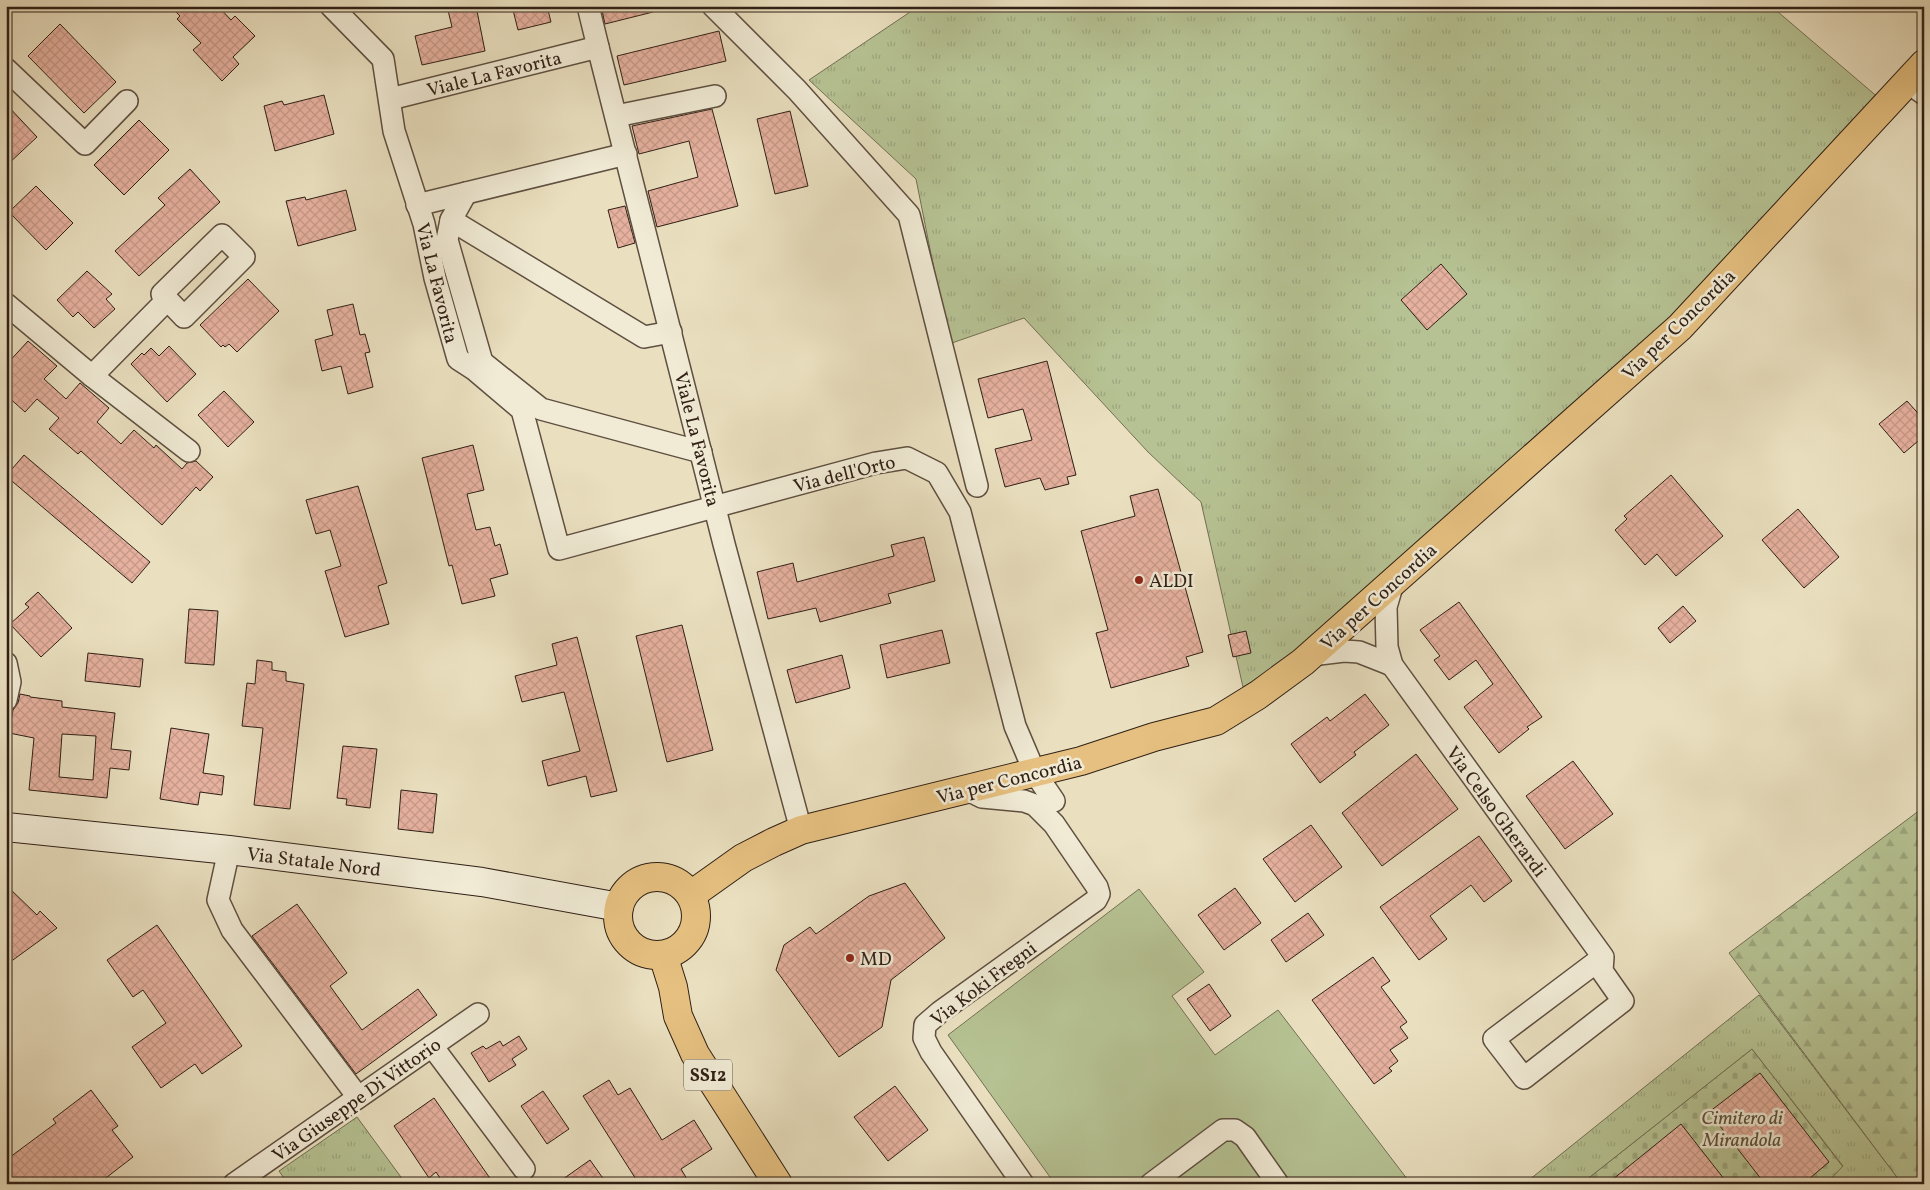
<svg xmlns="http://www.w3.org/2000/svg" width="1930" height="1190" viewBox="0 0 1930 1190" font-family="Vollkorn,serif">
  <defs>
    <pattern id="forest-firs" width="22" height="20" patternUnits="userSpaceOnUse" patternTransform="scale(1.25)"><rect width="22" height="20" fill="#b6c293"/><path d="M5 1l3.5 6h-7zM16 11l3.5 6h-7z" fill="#9da67e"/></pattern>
    <pattern id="cemetery-stones" width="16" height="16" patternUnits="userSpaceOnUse" patternTransform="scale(1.25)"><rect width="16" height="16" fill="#b6c293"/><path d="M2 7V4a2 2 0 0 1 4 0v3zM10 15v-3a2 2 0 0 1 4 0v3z" fill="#9da67e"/></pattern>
    <pattern id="park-tufts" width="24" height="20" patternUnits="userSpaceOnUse" patternTransform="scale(1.25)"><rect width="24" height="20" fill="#b6c293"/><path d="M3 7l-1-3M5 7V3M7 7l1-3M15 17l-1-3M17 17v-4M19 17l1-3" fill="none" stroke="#9da67e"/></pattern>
    <pattern id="building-cross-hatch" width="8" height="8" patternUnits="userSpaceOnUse" patternTransform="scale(1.25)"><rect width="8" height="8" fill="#e6b19f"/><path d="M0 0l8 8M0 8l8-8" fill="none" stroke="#c69888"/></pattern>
  </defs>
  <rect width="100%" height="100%" fill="#eae0c0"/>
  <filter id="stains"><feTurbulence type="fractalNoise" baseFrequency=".004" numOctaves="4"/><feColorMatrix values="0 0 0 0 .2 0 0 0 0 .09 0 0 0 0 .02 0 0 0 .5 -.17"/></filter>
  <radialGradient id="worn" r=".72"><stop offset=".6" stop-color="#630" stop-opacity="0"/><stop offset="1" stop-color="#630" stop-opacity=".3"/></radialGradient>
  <polygon fill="#b6c293" stroke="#727054" points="1139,889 1204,972 1172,996 1215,1055 1278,1010 1411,1184 1055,1184 948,1035"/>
  <polygon fill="url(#forest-firs)" stroke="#727054" points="1924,807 1924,1184 1902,1184 1729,953"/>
  <polygon fill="url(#cemetery-stones)" stroke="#727054" points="1752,1049 1843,1167 1826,1184 1581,1184"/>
  <g fill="url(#park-tufts)" stroke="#727054">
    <polygon points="919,6 1771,6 1880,99 1667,327 1273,670 1243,687 1201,502 1148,452 1024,318 949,344 916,179 809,80"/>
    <polygon points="1759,995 1902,1184 1826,1184 1843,1166 1752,1049 1581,1184 1524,1184"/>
    <polygon points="357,1117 406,1184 288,1184 279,1171"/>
  </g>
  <g fill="url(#building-cross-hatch)" stroke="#2f1f15" fill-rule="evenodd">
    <polygon points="170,6 218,6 231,20 235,16 255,36 233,57 239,64 222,81 193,50 201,43 177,19 180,16"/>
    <polygon points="447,6 476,6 485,51 422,65 415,36 452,27"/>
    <polygon points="512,6 547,6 551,22 518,30"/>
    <polygon points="601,6 653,6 653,12 605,24"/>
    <polygon points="60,24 116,82 84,113 28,56"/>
    <polygon points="719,31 726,61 624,85 617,56"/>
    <polygon points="324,95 334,134 275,151 264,106 282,101 284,105"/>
    <polygon points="6,104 37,137 6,166"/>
    <polygon points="712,109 738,206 657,227 648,191 698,177 689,141 639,154 632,126"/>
    <polygon points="790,111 808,186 775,194 757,119"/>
    <polygon points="139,120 169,150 124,195 94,165"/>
    <polygon points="190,169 220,202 139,276 115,251 165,205 158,198"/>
    <polygon points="36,186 73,223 46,250 9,212"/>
    <polygon points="346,190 356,230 298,246 286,201 305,197 306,200"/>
    <polygon points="625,206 635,243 618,248 608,210"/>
    <polygon points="1441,264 1467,294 1427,330 1401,300"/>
    <polygon points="87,271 112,294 106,299 115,309 94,328 78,312 73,317 57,300"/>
    <polygon points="248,279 279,311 237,352 229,344 225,347 223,345 221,347 200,325"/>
    <polygon points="353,304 360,335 365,334 370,352 365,353 373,387 348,394 341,366 322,371 315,340 333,335 327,310"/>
    <polygon points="28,341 57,366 44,379 66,399 80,383 109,408 97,422 121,444 134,430 154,448 156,445 182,469 187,463 196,461 213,477 200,491 196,487 162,525 81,451 78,454 49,429 59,418 37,399 25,412 6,395 6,365"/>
    <polygon points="169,346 196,374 167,402 131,364 142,353 144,355 151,348 159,356"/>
    <polygon points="1047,361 1076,475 1067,477 1069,484 1045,490 1040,478 1005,487 995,449 1032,440 1023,409 988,418 978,379"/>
    <polygon points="224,391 254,422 228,447 198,415"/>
    <polygon points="1907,401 1924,420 1924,436 1904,453 1879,424"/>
    <polygon points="473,445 484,490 467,494 476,530 490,527 495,546 500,544 508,574 490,579 495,596 462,604 452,565 449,566 422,458"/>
    <polygon points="24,455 150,562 132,583 6,476"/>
    <polygon points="1671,475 1723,536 1676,576 1657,554 1645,565 1615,530 1627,519 1624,516"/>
    <polygon points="358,486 387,583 378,586 389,624 345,637 325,571 341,566 330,530 316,534 306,500"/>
    <polygon points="1158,489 1203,652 1186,657 1189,666 1111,688 1096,633 1108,630 1081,531 1135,516 1130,496"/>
    <polygon points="1798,509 1839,557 1804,588 1762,540"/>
    <polygon points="924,537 935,581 888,594 891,603 820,622 816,608 768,619 757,572 793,563 797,582 894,556 891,545"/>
    <polygon points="38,592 72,628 41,657 10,624 29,607 25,604"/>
    <polygon points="1459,602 1542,717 1527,727 1529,729 1499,753 1464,707 1493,684 1476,660 1449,680 1434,660 1440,656 1420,630"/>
    <polygon points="1683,606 1696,621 1670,643 1658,628"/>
    <polygon points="189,609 218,611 214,665 185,663"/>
    <polygon points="682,625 713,750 667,762 636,636"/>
    <polygon points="942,630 950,663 887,678 880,645"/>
    <polygon points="1246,631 1251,653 1233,657 1228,635"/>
    <polygon points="577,637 617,791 591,797 586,776 548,786 542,761 580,751 564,692 522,702 515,676 557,665 552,644"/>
    <polygon points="88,653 143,659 140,687 85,681"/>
    <polygon points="842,655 850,688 796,703 787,670"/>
    <polygon points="257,660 272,662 272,670 286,672 286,681 304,684 290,809 254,805 263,728 242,726 247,683 255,684"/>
    <path d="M 20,694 L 30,696 L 30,697 L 62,701 L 62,707 L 115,713 L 111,749 L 131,751 L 129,770 L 110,768 L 107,798 L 29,790 L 34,738 L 9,733 L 13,710 L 18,703 ZM 62,734 L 96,736 L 93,780 L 59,777 Z"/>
    <polygon points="1365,694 1389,725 1354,752 1356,755 1320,783 1291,744 1327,717 1330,721"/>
    <polygon points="171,728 209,734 203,773 224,776 222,795 200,792 198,805 160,799"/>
    <polygon points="343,746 377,749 370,808 346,805 347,799 337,798"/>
    <polygon points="1416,754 1458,809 1382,866 1342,813"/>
    <polygon points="1573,761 1613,814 1565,849 1526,796"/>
    <polygon points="401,790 437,794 433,833 398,829"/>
    <polygon points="1311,825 1342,867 1295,902 1263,859"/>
    <polygon points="1479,836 1512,881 1484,902 1471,885 1430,916 1447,939 1419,960 1380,907"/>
    <polygon points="905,883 945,938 891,980 882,1027 839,1057 776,970 784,945 810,927 816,934 869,896"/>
    <polygon points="6,885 37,915 40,911 57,928 6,965"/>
    <polygon points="1235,888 1261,923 1224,950 1198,915"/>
    <polygon points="297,904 347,973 330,986 362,1030 418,989 437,1015 356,1074 252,936"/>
    <polygon points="1308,913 1324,935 1286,962 1271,940"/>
    <polygon points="157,925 242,1046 202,1074 195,1064 161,1088 132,1047 166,1023 143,990 133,997 107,960"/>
    <polygon points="1373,957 1390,981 1381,987 1407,1022 1400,1027 1408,1038 1390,1050 1398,1061 1389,1068 1392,1071 1374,1084 1312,1000"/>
    <polygon points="1209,984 1231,1016 1210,1031 1187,999"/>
    <polygon points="519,1036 527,1049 512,1059 516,1065 489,1082 471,1053 483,1046 486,1049 500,1041 503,1046"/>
    <polygon points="1760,1073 1829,1162 1803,1184 1765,1184 1709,1112"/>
    <polygon points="609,1080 618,1095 630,1088 662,1140 694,1120 712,1149 681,1169 690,1184 639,1184 583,1096"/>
    <polygon points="895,1086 928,1130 888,1161 854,1117"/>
    <polygon points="91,1090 118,1126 112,1130 133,1157 98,1184 6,1184 6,1160 56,1123 53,1119"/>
    <polygon points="543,1091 569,1129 547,1144 521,1106"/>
    <polygon points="434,1098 494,1184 444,1184 436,1172 429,1178 413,1154 394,1126"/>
    <polygon points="1681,1124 1728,1184 1607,1184"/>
    <polygon points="590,1160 607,1184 556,1184"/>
  </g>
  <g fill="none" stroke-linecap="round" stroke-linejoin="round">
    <defs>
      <g id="minor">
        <polyline points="331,6 383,59 394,131 424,224 435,278 458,359 475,370 522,410 559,549 876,463 907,458 937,473 960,512 1015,726 1035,773 1054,801"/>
        <polyline points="588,6 598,47"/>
        <polyline points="713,6 797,90 909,215 977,486"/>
        <polyline points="6,69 85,144 127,101"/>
        <polyline points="1907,82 1924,94"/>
        <polyline points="390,99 598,47 724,544 801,830"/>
        <polyline points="616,116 715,96"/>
        <polyline points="466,193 451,220 644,337 671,332"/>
        <polyline points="417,205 626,154"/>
        <polyline points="451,220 447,240 482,362 541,409 701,452"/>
        <polygon points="222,235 244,257 184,317 162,294"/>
        <polyline points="6,304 92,376 189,451"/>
        <polyline points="92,376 167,300"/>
        <polyline points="1393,583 1386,607 1387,647 1392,665 1603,957 1494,1039 1524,1078 1623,1001 1602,971 1603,957"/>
        <polyline points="1311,655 1344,651 1359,652 1392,665"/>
        <polyline points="6,663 10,682 6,700"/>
        <polyline points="968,790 982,797 1024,801 1035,805 1054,824 1097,887 1099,894 1096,900 940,1012 925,1025 924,1038 931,1052 1023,1184"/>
        <polyline points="229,850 218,900 232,930 358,1097"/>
        <polyline points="432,1046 524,1169"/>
        <polyline points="234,1184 478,1014"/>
        <polyline points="1151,1184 1223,1130 1235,1130 1245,1137 1278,1184"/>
      </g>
      <polyline id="secondary" points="6,827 229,850 482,882 619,907"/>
      <g id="primary">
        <circle cx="657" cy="916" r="39"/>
        <polyline points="691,895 743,858 774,842 801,830 1081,761 1154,737 1216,721 1258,695 1303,662 1680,327 1924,64"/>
        <polyline points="663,955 673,987 678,1016 695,1054 778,1184"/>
      </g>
    </defs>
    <use href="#minor" stroke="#5e4f40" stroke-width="24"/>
    <use href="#secondary" stroke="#2f1f15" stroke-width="30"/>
    <use href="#primary" stroke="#2f1f15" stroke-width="30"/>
    <use href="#minor" stroke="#f1ebd6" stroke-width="21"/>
    <use href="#secondary" stroke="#f1ebd6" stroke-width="28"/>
    <use href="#primary" stroke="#e5c080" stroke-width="28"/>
  </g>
  <g fill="#8f2418" stroke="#f1ebd6" stroke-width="2">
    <circle cx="1139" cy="580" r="5"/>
    <circle cx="850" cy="958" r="5"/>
  </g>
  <g text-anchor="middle" stroke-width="5" stroke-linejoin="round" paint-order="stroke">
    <rect fill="#f1ebd6" stroke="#695c4f" stroke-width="1" x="684" y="1059.5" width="48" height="31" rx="4"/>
    <g font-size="18" font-weight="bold" fill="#2f1f15">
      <text x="708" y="1081">SS12</text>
    </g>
    <g font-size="19" fill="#2f1f15" stroke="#f1ebd6">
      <text transform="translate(494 73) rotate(-14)" y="7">Viale La Favorita</text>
      <text transform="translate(438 283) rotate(76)" y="7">Via La Favorita</text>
      <text transform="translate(1678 324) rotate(-44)" y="7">Via per Concordia</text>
      <text transform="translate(698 439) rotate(76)" y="7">Viale La Favorita</text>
      <text transform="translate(844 473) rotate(-14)" y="7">Via dell'Orto</text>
      <text transform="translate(1378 596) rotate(-42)" y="7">Via per Concordia</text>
      <text transform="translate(1009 779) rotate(-14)" y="7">Via per Concordia</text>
      <text transform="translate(1497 811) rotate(54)" y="7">Via Celso Gherardi</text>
      <text transform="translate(314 861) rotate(7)" y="7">Via Statale Nord</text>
      <text transform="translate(983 983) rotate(-37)" y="7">Via Koki Fregni</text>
      <text transform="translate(356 1099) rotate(-35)" y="7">Via Giuseppe Di Vittorio</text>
    </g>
    <g font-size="19" fill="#2f1f15" stroke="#f1ebd6" text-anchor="start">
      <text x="1149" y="587">ALDI</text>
      <text x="860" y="965">MD</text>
    </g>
    <g font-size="19" font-style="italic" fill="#58503b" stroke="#f1ebd6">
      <text x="1742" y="1124">Cimitero di<tspan x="1742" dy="22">Mirandola</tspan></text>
    </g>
  </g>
  <rect width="1930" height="1190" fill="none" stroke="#eae0c0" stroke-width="25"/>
  <rect x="8" y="8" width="1915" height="1175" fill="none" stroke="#2f1f15" stroke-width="2.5"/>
  <rect x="12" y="12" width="1905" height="1165" fill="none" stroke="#2f1f15"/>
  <rect width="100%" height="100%" filter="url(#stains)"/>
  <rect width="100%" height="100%" fill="url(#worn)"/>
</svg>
